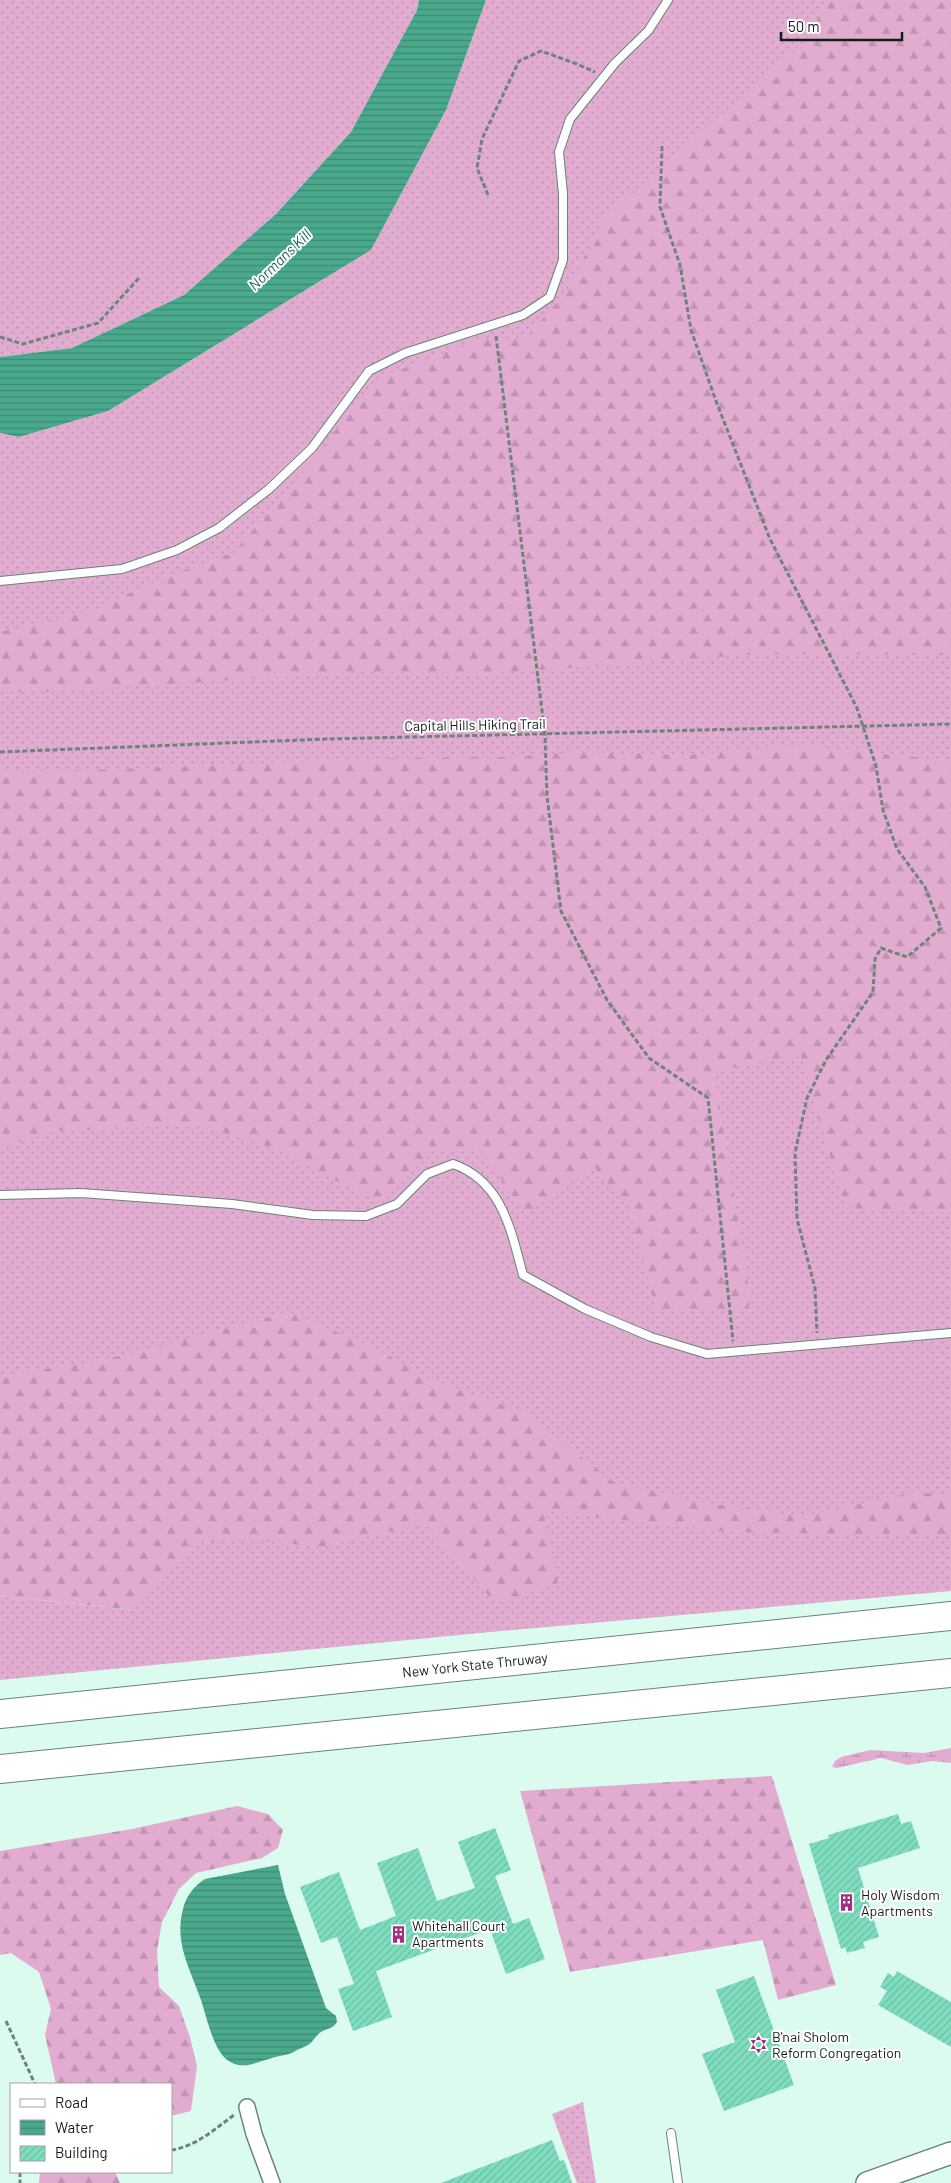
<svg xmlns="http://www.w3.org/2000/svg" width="951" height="2183" viewBox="0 0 951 2183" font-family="Barlow,sans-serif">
  <defs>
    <pattern id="grass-dots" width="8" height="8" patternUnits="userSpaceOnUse" patternTransform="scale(1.25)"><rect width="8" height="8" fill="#e1accf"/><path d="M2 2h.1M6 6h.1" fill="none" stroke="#c094b1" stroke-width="1.8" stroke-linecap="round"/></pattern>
    <pattern id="forest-firs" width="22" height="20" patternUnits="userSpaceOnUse" patternTransform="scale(1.25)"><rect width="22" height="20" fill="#e1accf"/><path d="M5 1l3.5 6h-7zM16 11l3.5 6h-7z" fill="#c094b1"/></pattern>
    <pattern id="wetland-marsh" width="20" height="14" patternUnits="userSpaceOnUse" patternTransform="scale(1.25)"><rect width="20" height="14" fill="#e1accf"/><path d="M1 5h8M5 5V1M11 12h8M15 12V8" fill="none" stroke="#c094b1"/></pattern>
    <pattern id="water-rules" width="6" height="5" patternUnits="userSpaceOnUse" patternTransform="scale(1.25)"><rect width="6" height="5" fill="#4aa98d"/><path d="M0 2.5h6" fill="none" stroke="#3c8972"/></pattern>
    <pattern id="building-hatch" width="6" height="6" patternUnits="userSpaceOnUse" patternTransform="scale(1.25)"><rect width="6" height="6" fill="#7fddbf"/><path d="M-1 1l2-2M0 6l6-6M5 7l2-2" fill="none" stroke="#6dbda4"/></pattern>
  </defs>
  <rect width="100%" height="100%" fill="#dcfbef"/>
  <g fill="url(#grass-dots)">
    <polygon points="0,0 419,0 417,10 351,132 276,214 184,295 72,348 0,357"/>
    <polygon points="486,0 951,0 951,1591 490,1632 0,1680 0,1596 134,1610 0,1569 0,433 19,437 108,411 371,250 446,110"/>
    <polygon points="583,2102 596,2183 577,2183 552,2114"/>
  </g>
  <g fill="url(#forest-firs)">
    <polygon points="829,0 951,0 951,655 760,654 482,674 360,672 46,692 0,692 0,632 94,610 155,581 234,552 301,474 376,379 476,340 525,338 565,294 605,217 805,41"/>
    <polygon points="799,745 951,761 951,1213 845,1208 801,1056 714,1071 750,1296 748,1310 656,1310 628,1206 594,1167 525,1214 481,1150 434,1150 381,1203 260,1143 193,1125 57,1131 0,1147 0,772 43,772 397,758 516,757 576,752 689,755"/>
    <polygon points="289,1312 377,1349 435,1382 525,1412 612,1481 705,1503 804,1516 915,1492 951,1495 951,1536 729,1532 543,1511 558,1583 497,1605 425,1524 320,1547 254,1540 201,1542 134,1610 0,1596 0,1376 99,1361"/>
    <polygon points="772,1776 836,1985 778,2000 763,1940 570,1972 520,1791"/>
    <polygon points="237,1806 268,1814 283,1830 278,1848 262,1858 196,1873 179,1889 162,1922 157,1951 159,1987 179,2006 190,2037 197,2066 191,2111 171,2116 171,2084 56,2084 45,2035 51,2009 39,1972 11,1953 0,1955 0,1851 132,1829"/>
    <polygon points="40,2172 115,2172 120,2183 39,2183"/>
  </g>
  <polygon fill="url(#wetland-marsh)" points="951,1748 951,1763 932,1761 908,1765 881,1758 837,1768 832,1767 835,1761 841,1757 870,1750 924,1753"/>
  <g fill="url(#water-rules)">
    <polygon points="419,0 486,0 446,110 371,250 108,411 19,437 0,433 0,357 72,348 184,295 276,214 351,132 417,10"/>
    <path d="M 278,1865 L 285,1894 L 326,2008 L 336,2016 L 337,2022 C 333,2029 327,2028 321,2032 C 316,2035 313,2042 308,2045 C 305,2047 301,2048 297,2050 C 288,2056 279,2055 269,2059 C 253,2063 241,2071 226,2059 C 213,2048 206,2015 201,2000 C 190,1968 174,1943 183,1909 C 186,1896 194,1886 205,1879 Z"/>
  </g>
  <g fill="url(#building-hatch)">
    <polygon points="898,1814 901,1824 911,1821 920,1848 858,1868 879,1937 863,1942 865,1948 847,1953 845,1947 841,1949 809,1844 829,1838 828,1835"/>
    <polygon points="495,1828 511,1870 495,1876 513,1924 529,1918 545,1959 506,1974 490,1929 376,1971 392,2017 353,2031 338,1989 354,1984 337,1937 321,1943 300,1887 339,1872 360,1930 396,1916 377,1863 418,1848 437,1901 475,1888 458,1842"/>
    <polygon points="897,1971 951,2002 951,2047 878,2005 887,1991 880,1987 888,1973 894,1977"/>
    <polygon points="754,1976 794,2085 724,2111 702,2054 735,2042 716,1990"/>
    <polygon points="552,2140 560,2161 564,2160 572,2183 441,2183"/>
  </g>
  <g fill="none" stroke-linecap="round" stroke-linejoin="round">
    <defs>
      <g id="lane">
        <polyline points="0,581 122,569 177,550 219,528 269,489 312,448 369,371 405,353 523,315 550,297 563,260 563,194 559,152 570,119 615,63 648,31 668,0"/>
        <path d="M 0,1195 L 81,1193 L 232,1204 L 313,1215 L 366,1216 L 397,1204 L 427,1174 L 453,1164 C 502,1181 511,1230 523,1275 L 585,1309 L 651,1337 L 707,1354 L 951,1333"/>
        <polyline points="671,2133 678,2183"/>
      </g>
      <polyline id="street" points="247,2107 254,2134 272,2183"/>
      <polyline id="secondary" points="867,2183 951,2153"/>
      <g id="highway">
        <polyline points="0,1714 951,1616"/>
        <polyline points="0,1769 951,1673"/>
      </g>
    </defs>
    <use href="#lane" stroke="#68837a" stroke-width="10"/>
    <use href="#street" stroke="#68837a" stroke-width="18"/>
    <use href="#secondary" stroke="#68837a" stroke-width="24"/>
    <use href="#highway" stroke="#68837a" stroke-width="30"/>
    <g stroke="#6f837c" stroke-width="3" stroke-dasharray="5 2.5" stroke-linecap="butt">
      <polyline points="662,146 660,207 680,265 691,330 716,401 770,539 857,708 876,766 883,810 897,849 925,887 941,928 907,957 881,948 875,959 873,992 826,1060 807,1098 795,1153 797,1219 815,1288 817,1333"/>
      <polyline points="488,195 477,168 482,139 519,61 541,51 577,64 595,72"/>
      <polyline points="496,336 545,735 547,796 561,911 607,1000 649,1058 708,1098 733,1341"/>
      <polyline points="0,337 23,344 98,323 139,278"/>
      <polyline points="0,752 327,739 951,724"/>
      <polyline points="6,2021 35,2084"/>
      <path d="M 171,2150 C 195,2147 215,2129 234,2115"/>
      <polyline points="20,2172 20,2183"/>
    </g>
    <use href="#lane" stroke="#fff" stroke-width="8"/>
    <use href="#street" stroke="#fff" stroke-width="15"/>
    <use href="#secondary" stroke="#fff" stroke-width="21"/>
    <use href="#highway" stroke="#fff" stroke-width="28"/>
  </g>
  <defs>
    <symbol id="building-bare" viewBox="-9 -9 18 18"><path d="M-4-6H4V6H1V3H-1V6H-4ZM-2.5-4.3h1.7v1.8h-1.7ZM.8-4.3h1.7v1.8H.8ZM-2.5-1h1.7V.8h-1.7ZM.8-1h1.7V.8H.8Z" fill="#a32c85" stroke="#fff" stroke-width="2.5" paint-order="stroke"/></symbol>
    <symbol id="synagogue-bare" viewBox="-9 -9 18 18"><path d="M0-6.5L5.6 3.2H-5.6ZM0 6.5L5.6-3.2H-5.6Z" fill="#a32c85" stroke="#fff" stroke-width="2.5" paint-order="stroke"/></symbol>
  </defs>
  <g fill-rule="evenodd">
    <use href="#building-bare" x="834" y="1890" width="25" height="25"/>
    <use href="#building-bare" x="386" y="1922" width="25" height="25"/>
    <use href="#synagogue-bare" x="746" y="2032" width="25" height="25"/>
  </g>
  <g text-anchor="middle" stroke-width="4" stroke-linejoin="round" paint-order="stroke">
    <g font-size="14" fill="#121d1a" stroke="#fff">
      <text transform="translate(475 725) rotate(-1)" y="5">Capital Hills Hiking Trail</text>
      <text transform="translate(475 1665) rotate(-6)" y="5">New York State Thruway</text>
    </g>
    <g font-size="14" fill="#121d1a" stroke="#fff" text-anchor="start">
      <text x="861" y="1900">Holy Wisdom<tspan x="861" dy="16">Apartments</tspan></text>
      <text x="412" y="1931">Whitehall Court<tspan x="412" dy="16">Apartments</tspan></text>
      <text x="772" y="2042">B'nai Sholom<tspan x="772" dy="16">Reform Congregation</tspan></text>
    </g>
    <g font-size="15" font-style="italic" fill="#1d6652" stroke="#fff">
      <text transform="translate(280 260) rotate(-44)" y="5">Normans Kill</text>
    </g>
  </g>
  <rect x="10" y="2083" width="162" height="90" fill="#ffffff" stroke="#a0a5a3"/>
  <rect x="20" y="2099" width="25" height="8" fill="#ffffff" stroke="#a0a5a3"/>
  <text x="55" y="2108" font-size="15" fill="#121d1a">Road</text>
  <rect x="20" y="2120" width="25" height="15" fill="url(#water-rules)" stroke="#a0a5a3"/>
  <text x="55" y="2133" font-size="15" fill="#121d1a">Water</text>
  <rect x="20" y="2146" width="25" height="15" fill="url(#building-hatch)" stroke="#a0a5a3"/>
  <text x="55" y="2158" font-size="15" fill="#121d1a">Building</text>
  <path d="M781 32v8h121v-8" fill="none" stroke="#121d1a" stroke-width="2.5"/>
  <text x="788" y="32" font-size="15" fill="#121d1a" stroke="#ffffff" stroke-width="4" paint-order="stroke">50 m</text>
</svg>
